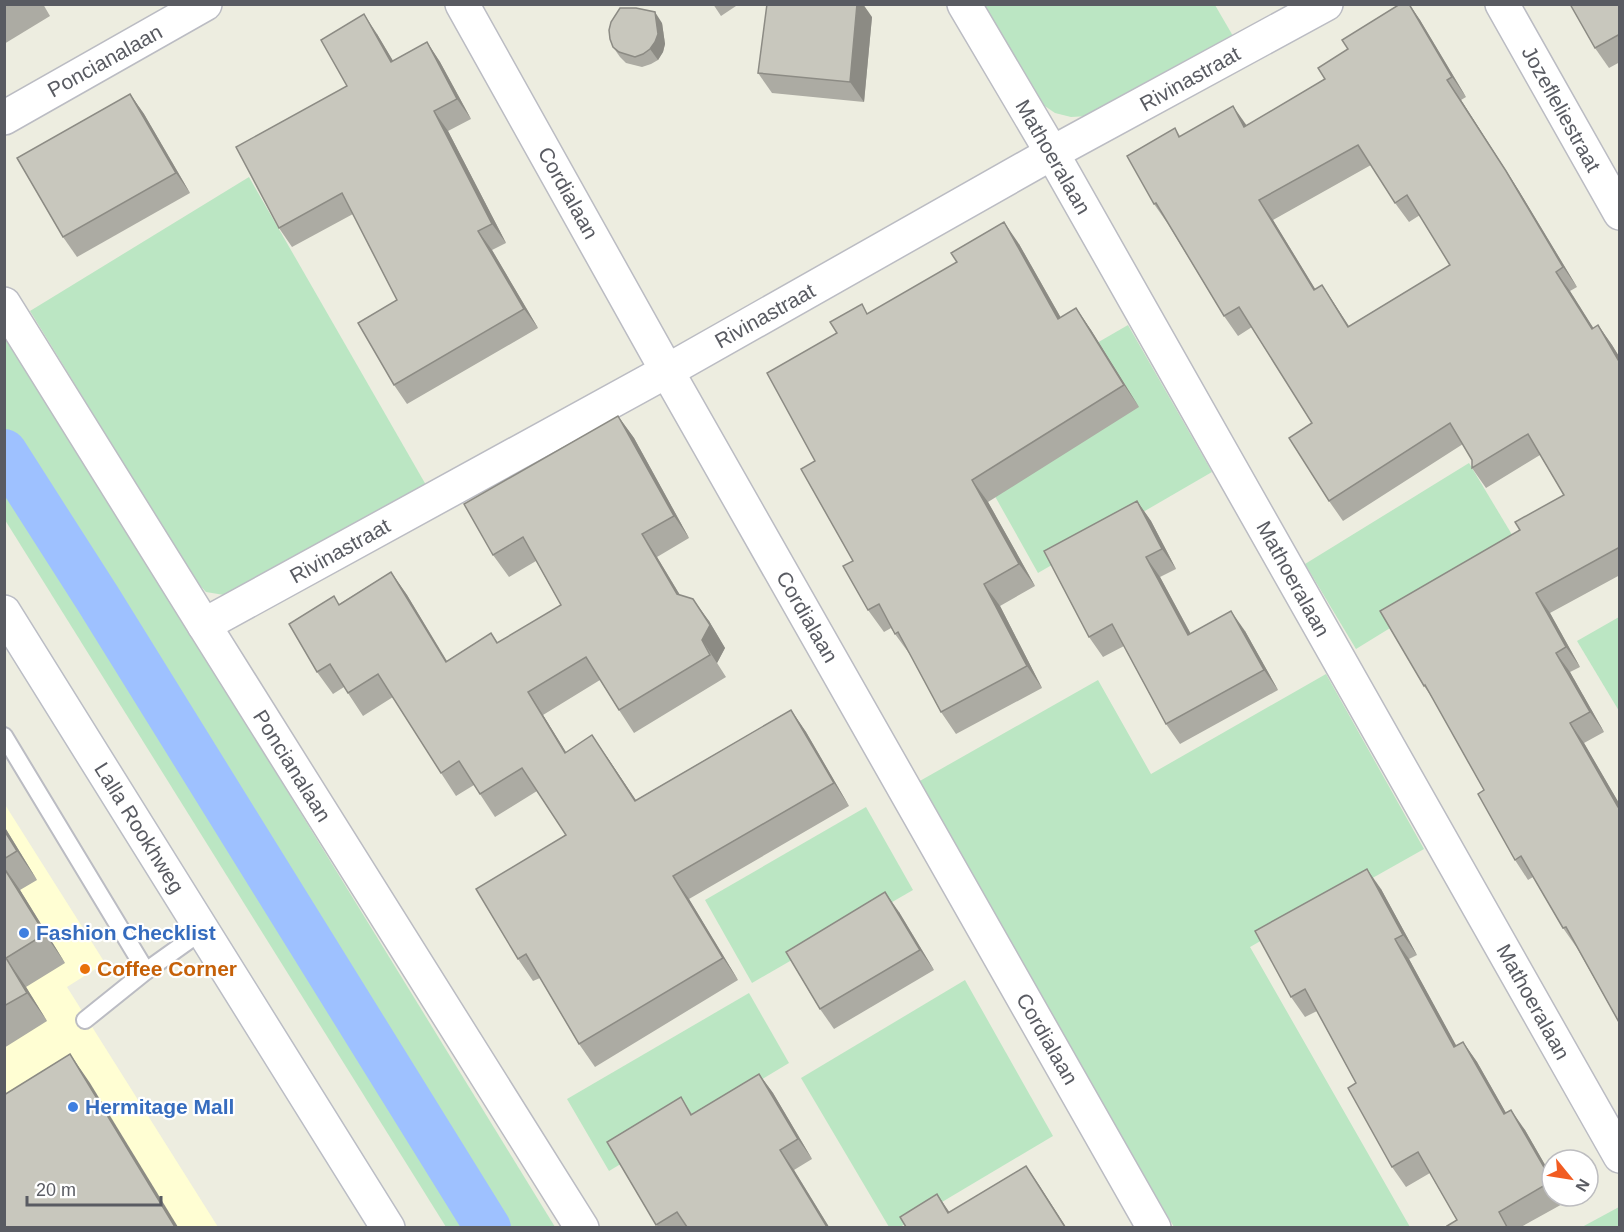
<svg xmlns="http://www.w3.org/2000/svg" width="1624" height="1232" viewBox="0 0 1624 1232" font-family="Helvetica,sans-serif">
  <rect width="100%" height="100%" fill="#edede0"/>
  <polygon fill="#fffed3" points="4,803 105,963 67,987 218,1227 5,1227"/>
  <g fill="#bbe6c3">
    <polygon points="983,5 1215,5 1233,36 1089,116 1071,117 1055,113 1039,102"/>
    <polygon points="249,177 426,485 245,589 224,595 206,592 194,579 30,311"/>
    <polygon points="1128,325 1212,472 1038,573 955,425"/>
    <polygon points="4,330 555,1227 446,1227 5,520"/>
    <polygon points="1469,463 1520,548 1356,649 1305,564"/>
    <polygon points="1619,617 1619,711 1577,641"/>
    <polygon points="1326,674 1424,849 1250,947 1410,1227 1174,1227 971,877 918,782 1098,680 1151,774"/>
    <polygon points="866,807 913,890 752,983 705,900"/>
    <polygon points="965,980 1053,1136 900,1227 889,1227 801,1078"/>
    <polygon points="749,993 789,1063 609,1171 567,1099"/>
    <polygon points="1619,1207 1619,1227 1582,1227"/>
  </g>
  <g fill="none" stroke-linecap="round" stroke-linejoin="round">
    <polyline stroke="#9ec1ff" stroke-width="46" points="4,452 98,599 488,1228"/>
    <defs>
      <g id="lane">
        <polyline points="4,736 146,971"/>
        <polyline points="85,1020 146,971 202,931"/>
      </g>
      <g id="street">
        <polyline points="462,4 667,371 1154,1228"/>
        <polyline points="964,4 1052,153 1620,1156"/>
        <polyline points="1502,4 1620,213"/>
        <polyline points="4,118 205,4"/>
        <polyline points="4,304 204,625 582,1228"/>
        <polyline points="204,625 667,371 1052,153 1326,4"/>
      </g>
      <polyline id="secondary" points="4,612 388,1228"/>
    </defs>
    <use href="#lane" stroke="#bbbcc3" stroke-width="20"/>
    <use href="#street" stroke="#bbbcc3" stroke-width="36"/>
    <use href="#secondary" stroke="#bbbdc5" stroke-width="36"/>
    <use href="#lane" stroke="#fff" stroke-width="16"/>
    <use href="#street" stroke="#fff" stroke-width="33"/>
    <use href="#secondary" stroke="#fff" stroke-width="33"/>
  </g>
  <g fill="#acaba3" fill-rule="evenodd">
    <polygon points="4,4 43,4 50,16 4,44"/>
    <polygon points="713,4 739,4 721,16"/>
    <path d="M 1409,4 L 1420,20 L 1466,97 L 1461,100 L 1519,191 L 1577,287 L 1570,291 L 1593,328 L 1598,325 L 1612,345 L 1620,358 L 1620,575 L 1550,613 L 1580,667 L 1570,672 L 1604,732 L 1584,743 L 1620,805 L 1620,1024 L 1577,948 L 1563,928 L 1533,877 L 1528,880 L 1515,860 L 1484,790 L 1433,699 L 1424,686 L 1520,530 L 1564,495 L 1540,455 L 1486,488 L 1472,468 L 1472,460 L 1463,444 L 1343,521 L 1329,501 L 1312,423 L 1252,327 L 1238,336 L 1224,316 L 1168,224 L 1154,204 L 1175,128 L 1180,136 L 1246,126 L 1325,79 L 1348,49 ZM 1371,165 L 1395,203 L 1409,222 L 1420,215 L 1450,265 L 1349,326 L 1322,285 L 1315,289 L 1273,220 Z"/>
    <polygon points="1620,4 1620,62 1609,68 1595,48"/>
    <polygon points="872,17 864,102 772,93 758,73"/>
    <polygon points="662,23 665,44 663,52 658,60 651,64 642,67 626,63 620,57 613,47"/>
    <polygon points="377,34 393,61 427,42 440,62 471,119 448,131 506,243 492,250 538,328 407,404 394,385 397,300 353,214 292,247 279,228 347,86"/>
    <polygon points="130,94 144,114 190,193 77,257 63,237"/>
    <polygon points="1019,244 1061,318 1076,308 1091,330 1139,407 988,502 1035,586 1000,606 1042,688 956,734 941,712 911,656 895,634 891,628 884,632 868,610 853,561 815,461 837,333 868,313"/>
    <polygon points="618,416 634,438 689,538 657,557 680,595 709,621 725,648 717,663 726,677 634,733 619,710 600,680 543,715 566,752 607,757 636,800 791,710 806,732 849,806 689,899 738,980 595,1067 579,1044 540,978 533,981 518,959 566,835 537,791 495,817 474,785 456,796 441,773 393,697 363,716 344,687 333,694 317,672 339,604 391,572 407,595 447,661 491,633 498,643 561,605 536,561 509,577 493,555"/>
    <polygon points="1137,501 1151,521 1176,569 1160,577 1191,634 1245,631 1278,690 1180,744 1166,724 1124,646 1103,657 1089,637"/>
    <polygon points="4,826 37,880 20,890 65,963 26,987 47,1021 4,1048"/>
    <polygon points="1381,889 1417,955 1409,959 1456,1046 1463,1042 1477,1062 1506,1113 1525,1130 1552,1177 1552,1196 1563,1196 1566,1202 1521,1227 1448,1227 1457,1220 1430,1173 1406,1187 1392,1167 1356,1083 1317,1011 1305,1017 1291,997"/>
    <polygon points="899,912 934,970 834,1029 820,1009"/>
    <polygon points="759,1074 773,1093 812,1159 794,1170 829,1227 658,1227 607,1142 681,1097 692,1114"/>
  </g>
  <g fill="#8c8b84">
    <polygon points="857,4 863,4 872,17 864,102 850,82"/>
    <polygon points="1409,4 1420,20 1466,97 1452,77"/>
    <polygon points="655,12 662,23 665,44 663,52 658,60 650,49"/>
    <polygon points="364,14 377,34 405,81 391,62"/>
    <polygon points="427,42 440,62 471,119 457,99"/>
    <polygon points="1447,80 1461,100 1519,191 1577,287 1563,267"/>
    <polygon points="130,94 144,114 190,193 176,173"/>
    <polygon points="1233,106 1247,126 1244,127"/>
    <polygon points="434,111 448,131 506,243 492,224"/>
    <polygon points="1259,200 1273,220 1328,310 1314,290"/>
    <polygon points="1004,222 1019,244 1074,341 1058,319"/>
    <polygon points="478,231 492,250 538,328 524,309"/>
    <polygon points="1556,272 1570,291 1606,348 1592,329"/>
    <polygon points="1322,285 1335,305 1362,347 1348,327"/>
    <polygon points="1076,308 1091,330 1139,407 1124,385"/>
    <polygon points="1598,325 1612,345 1620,358 1620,363"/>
    <polygon points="618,416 634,438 689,538 674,516"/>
    <polygon points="972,480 988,502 1035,586 1019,564"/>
    <polygon points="1137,501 1151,521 1176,569 1162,549"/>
    <polygon points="642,534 657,557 693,617 677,594"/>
    <polygon points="1146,557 1160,577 1202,655 1188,635"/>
    <polygon points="391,572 407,595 461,685 446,662"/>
    <polygon points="984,584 1000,606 1042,688 1027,666"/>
    <polygon points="1536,593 1550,613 1580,667 1566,647"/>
    <polygon points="693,599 709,621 725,648 717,663 726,677 702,640"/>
    <polygon points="1231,611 1245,631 1278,690 1264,670"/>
    <polygon points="1556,653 1570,672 1604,732 1590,712"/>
    <polygon points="528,692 543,715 580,775 565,753"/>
    <polygon points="791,710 806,732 849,806 834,783"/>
    <polygon points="1570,723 1584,743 1620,805 1620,810"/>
    <polygon points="592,735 607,757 651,823 635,801"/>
    <polygon points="4,826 37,880 17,851 4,830"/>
    <polygon points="4,867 20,890 65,963 45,934"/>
    <polygon points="1367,869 1381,889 1417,955 1403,935"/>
    <polygon points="673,876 689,899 738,980 723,958"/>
    <polygon points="885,892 899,912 934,970 920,950"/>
    <polygon points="1395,939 1409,959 1468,1067 1454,1047"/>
    <polygon points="6,958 26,987 47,1021 27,993"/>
    <polygon points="1463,1042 1477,1062 1518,1134 1504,1114"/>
    <polygon points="70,1054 90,1083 178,1227 175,1227"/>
    <polygon points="759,1074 773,1093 812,1159 798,1139"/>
    <polygon points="1511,1110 1525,1130 1552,1177 1552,1181"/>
    <polygon points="780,1150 794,1170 829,1227 827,1227"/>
    <polygon points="1026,1166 1039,1185 1066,1227 1065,1227"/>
    <polygon points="937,1194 950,1213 948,1213"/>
  </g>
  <g fill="#c8c7bd" stroke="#8c8b84" stroke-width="1.5" fill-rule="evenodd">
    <polygon points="767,4 857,4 850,82 758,73"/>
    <path d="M 1400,4 L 1409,4 L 1452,77 L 1447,80 L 1506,171 L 1563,267 L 1556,272 L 1592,329 L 1598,325 L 1620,363 L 1620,547 L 1536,593 L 1566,647 L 1556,653 L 1590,712 L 1570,723 L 1618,807 L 1620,807 L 1620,1024 L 1566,927 L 1563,928 L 1521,856 L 1515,860 L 1478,794 L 1484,790 L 1425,685 L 1424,686 L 1380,611 L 1520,530 L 1515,522 L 1564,495 L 1528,434 L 1472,468 L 1472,460 L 1450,423 L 1329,501 L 1289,438 L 1312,423 L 1239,307 L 1224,316 L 1156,203 L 1154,204 L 1127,156 L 1175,128 L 1179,137 L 1233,106 L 1244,127 L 1325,79 L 1318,68 L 1348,49 L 1342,40 ZM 1358,145 L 1395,203 L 1407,195 L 1450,265 L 1348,327 L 1322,285 L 1314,290 L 1259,200 Z"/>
    <polygon points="1570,4 1620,4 1620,34 1595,48"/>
    <polygon points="620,8 636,8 655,12 658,34 655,42 650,49 643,54 635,57 619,52 613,47 610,39 609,30 611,22"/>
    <polygon points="364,14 391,62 427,42 457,99 434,111 492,224 478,231 524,309 394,385 358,323 397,300 342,193 279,228 236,147 347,86 321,40"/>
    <polygon points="130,94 176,173 63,237 17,158"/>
    <polygon points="1004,222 1058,319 1076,308 1124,385 972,480 1019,564 984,584 1027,666 941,712 898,632 895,634 879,604 868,610 843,566 853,561 801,469 815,461 767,373 837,333 830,322 862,304 867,314 957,262 951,253"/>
    <polygon points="618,416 674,516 642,534 677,594 693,599 710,625 702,640 710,655 619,710 586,657 528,692 565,753 592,735 635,801 791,710 834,783 673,876 723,958 579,1044 526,954 518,959 476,889 566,835 522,768 480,794 459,761 441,773 378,674 348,693 330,664 317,672 289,624 334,596 339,605 391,572 446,662 491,633 497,643 561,605 523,537 493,555 464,504"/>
    <polygon points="1137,501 1162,549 1146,557 1188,635 1231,611 1264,670 1166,724 1112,624 1089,637 1044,551"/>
    <polygon points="4,830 17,851 4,859"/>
    <polygon points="4,868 45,934 6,958 27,993 4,1006"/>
    <polygon points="1367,869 1403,935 1395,939 1454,1047 1463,1042 1504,1114 1511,1110 1552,1181 1499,1212 1507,1227 1448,1227 1447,1226 1457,1220 1418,1152 1392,1167 1348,1088 1356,1083 1305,989 1291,997 1255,931"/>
    <polygon points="885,892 920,950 820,1009 786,952"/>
    <polygon points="70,1054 175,1227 4,1227 4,1095"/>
    <polygon points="759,1074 798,1139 780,1150 827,1227 687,1227 677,1212 656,1225 607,1142 681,1097 691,1115"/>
    <polygon points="1026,1166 1065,1227 906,1227 900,1217 937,1194 948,1213"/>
  </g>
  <g fill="#3f7fe0" stroke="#fff" stroke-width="2">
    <circle cx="24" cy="933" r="6"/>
    <circle cx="73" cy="1107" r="6"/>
  </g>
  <circle fill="#e8710a" stroke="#fff" stroke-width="2" cx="85" cy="969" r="6"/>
  <g text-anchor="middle" stroke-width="4.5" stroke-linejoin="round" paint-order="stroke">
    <g font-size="21" fill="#595b62" stroke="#fff">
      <text transform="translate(105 61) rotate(-29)" y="7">Poncianalaan</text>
      <text transform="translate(1190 79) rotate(-29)" y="7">Rivinastraat</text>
      <text transform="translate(1561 109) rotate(61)" y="7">Jozefleliestraat</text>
      <text transform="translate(1053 157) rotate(60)" y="7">Mathoeralaan</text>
      <text transform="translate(568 193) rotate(61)" y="7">Cordialaan</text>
      <text transform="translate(765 316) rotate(-29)" y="7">Rivinastraat</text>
      <text transform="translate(340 551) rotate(-29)" y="7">Rivinastraat</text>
      <text transform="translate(1293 579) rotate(61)" y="7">Mathoeralaan</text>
      <text transform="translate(807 617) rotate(60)" y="7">Cordialaan</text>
      <text transform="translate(292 766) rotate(58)" y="7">Poncianalaan</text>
      <text transform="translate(139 828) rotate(58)" y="7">Lalla Rookhweg</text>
      <text transform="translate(1533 1002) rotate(61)" y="7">Mathoeralaan</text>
      <text transform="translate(1047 1039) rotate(60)" y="7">Cordialaan</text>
    </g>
    <g font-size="21" font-weight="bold" fill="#366cbe" stroke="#fff" text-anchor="start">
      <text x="36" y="940">Fashion Checklist</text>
      <text x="85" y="1114">Hermitage Mall</text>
    </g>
    <g font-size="21" font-weight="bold" fill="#c56008" stroke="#fff" text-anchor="start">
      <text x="97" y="976">Coffee Corner</text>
    </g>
  </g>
  <rect width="1624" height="1232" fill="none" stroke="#595b62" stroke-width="12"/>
  <g transform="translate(1570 1178) rotate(120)"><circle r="28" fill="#ffffff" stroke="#bdbdc0" stroke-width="1.5"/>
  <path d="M0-4.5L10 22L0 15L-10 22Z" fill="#f15c22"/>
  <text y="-9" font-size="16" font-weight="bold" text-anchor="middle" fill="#595b62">N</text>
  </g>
  <path d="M27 1196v9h134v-9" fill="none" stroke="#595b62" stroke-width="3"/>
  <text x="36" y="1196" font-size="18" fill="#595b62" stroke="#ffffff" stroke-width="4.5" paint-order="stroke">20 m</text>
</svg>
